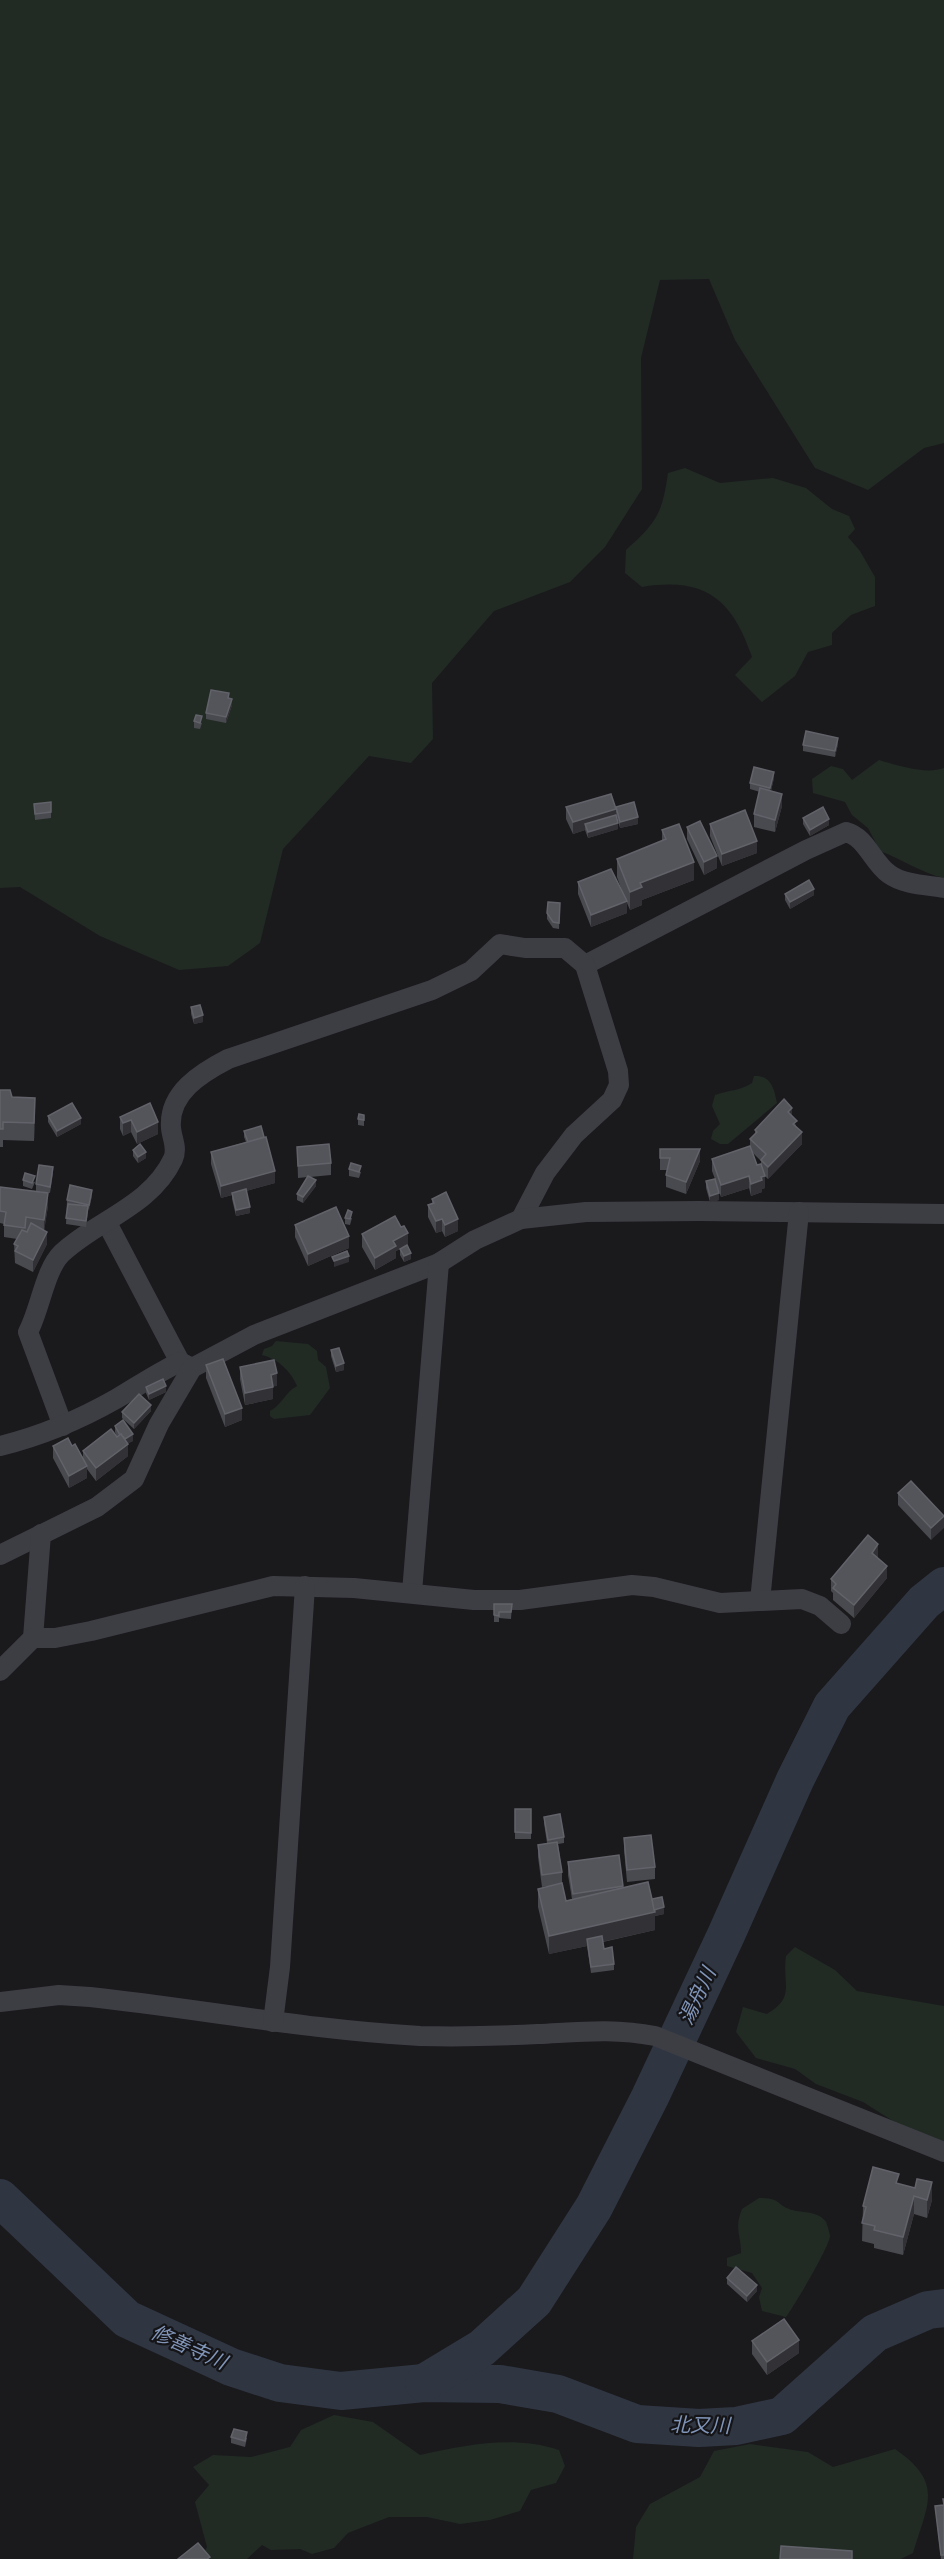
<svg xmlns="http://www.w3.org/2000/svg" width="944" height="2559" viewBox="0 0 944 2559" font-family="Figtree,'Noto Sans JP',sans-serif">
  <rect width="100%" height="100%" fill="#1a1a1d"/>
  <g fill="#212b24">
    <polygon points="0,0 944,0 944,443 924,448 868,490 815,468 735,340 709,279 660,280 641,358 642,489 605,547 570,582 494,611 432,683 433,739 411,763 369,756 283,849 260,943 228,966 179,970 100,936 20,887 0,888"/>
    <path d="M 685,468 L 720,483 L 773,478 L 806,488 L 832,509 L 849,516 L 855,529 L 848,537 L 860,551 L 875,577 L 875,606 L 851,615 L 832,633 L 832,645 L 808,652 L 795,676 L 762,702 L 735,675 L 752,657 C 732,598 704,577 642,587 L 625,573 L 626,550 C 657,522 662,514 668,473 Z"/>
    <path d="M 879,760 C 897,765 925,775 944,768 L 944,878 C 921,873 902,859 880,851 L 868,828 L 852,815 L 845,802 L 813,793 L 812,779 L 831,766 L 843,769 L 852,780 Z"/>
    <path d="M 754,1076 C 771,1075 774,1088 777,1103 L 728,1144 L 720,1144 L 711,1139 L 713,1131 L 720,1124 L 712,1106 L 715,1095 C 728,1090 740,1091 752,1083 Z"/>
    <path d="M 276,1341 L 308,1344 L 317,1351 L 318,1360 L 326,1367 L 330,1388 L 310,1415 L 274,1419 L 270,1416 L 270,1411 C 283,1404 285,1392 297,1386 C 291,1371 278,1359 262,1355 L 264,1349 L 272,1346 Z"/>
    <path d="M 795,1947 L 835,1970 L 857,1991 L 944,2006 L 944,2145 L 912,2133 L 863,2102 L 816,2084 L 795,2069 L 756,2058 L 736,2032 L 743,2007 L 767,2014 C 796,1997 782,1985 786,1956 Z"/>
    <path d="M 759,2198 C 782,2198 777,2206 792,2210 C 803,2213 819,2211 826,2222 C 827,2224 830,2234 830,2236 C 829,2248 794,2306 786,2317 L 762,2311 L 759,2297 L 762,2288 L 752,2273 L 727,2266 L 727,2258 L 741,2253 C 741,2234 734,2229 742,2209 Z"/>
    <path d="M 334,2415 L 373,2422 L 420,2455 C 467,2445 513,2435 559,2450 L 565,2466 L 556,2483 L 531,2490 L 520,2511 L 490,2520 L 460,2524 L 427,2517 L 389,2517 L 348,2533 L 334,2548 L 312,2554 L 300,2549 L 271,2550 L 262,2545 L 247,2559 L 201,2559 L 207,2547 L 195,2502 L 209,2485 L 193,2467 L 213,2455 L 251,2457 L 290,2447 L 301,2430 Z"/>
    <path d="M 750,2444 L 808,2452 L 833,2467 L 895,2449 C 944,2483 928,2503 913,2553 L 901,2559 L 633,2559 L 636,2527 L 650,2504 L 700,2477 L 714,2451 Z"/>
  </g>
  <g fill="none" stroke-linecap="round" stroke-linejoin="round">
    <g stroke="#2f3642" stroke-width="38">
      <polyline points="0,2198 127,2319 231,2367 280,2383 341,2391 424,2383 500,2384 558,2394 637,2424 699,2428 736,2426 782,2416 875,2333 928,2310 944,2308"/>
      <polyline points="424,2383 482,2348 534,2301 594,2207 650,2097 726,1935 795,1780 832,1706 924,1602 944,1586"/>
    </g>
    <g stroke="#3d3d44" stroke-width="20">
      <path d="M 585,965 L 806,850 L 846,832 C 866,837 873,863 889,874 C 904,885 927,885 944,888"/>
      <polyline points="107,1223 180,1362"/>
      <path d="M 63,1426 L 28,1332 C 40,1310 45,1269 62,1253 C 97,1220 151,1206 173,1159 C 178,1148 172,1139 171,1128 C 168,1093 201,1073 228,1059 L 432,990 L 471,971 L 500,944 L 525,948 L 565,948 L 585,965 L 618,1071 L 619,1085 L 612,1100 L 574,1135 L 545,1173 L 521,1219"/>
      <path d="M 0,1446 C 41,1436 79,1420 116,1399 C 138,1386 157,1373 180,1362 L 192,1368"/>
      <polyline points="0,1555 97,1507 134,1479 159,1424 192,1368 254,1335 439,1263 475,1240 521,1219 586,1212 699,1211 944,1214"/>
      <polyline points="412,1592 439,1263"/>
      <polyline points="760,1601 799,1212"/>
      <polyline points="33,1638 41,1534"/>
      <polyline points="0,1671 33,1638 55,1638 91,1631 273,1586 354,1588 474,1600 520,1600 632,1585 654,1587 720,1603 802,1599 820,1606 841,1624"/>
      <path d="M 0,2002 L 59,1995 L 90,1997 C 201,2009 309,2030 420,2036 C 459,2037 499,2036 538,2034 C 580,2032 614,2028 655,2036 L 944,2152"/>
      <polyline points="273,2022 280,1967 305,1586"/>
    </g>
  </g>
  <g fill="#494a4f" fill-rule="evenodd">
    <polygon points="229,698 232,705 226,723 206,719 206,713"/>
    <polygon points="194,721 202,723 200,729 194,728"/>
    <polygon points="838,744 835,757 803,751 803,745"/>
    <polygon points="774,778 771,791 782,806 775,832 754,827 754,814 760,792 750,789 750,783"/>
    <polygon points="34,804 51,812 51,818 35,820"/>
    <polygon points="566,807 616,815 618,829 588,838 585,830 573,834 566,819"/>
    <polygon points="616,807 638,824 620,828 616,813"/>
    <polygon points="803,818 829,825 810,836 803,824"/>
    <polygon points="710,824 757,853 722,866 710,836"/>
    <polygon points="687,827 717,868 704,875 687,839"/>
    <polygon points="662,830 694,880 642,900 642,905 630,910 627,903 627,913 591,927 578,894 578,882 622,891 617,877 617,859 662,841"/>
    <polygon points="785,894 814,895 790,909 785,900"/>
    <polygon points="560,903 559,929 553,928 547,919 547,913"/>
    <polygon points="191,1007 203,1022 194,1024 191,1014"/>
    <polygon points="0,1090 12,1097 35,1116 34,1141 3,1140 3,1147 0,1147"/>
    <polygon points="150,1103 158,1134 137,1144 131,1132 123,1136 120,1129 120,1117"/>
    <polygon points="364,1115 364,1126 358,1125 358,1119"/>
    <polygon points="48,1116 81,1124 57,1137 48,1122"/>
    <path d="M 792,1116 L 797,1128 L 802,1144 L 768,1179 L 765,1176 L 765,1188 L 762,1189 L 762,1192 L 751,1196 L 749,1188 L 721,1197 L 715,1180 L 719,1200 L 710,1202 L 706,1188 L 706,1181 L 715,1179 L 712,1171 L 712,1159 L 750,1146 L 750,1139 L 755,1134 L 755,1130 ZM 753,1153 L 761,1161 L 761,1164 L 757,1165 Z"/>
    <polygon points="244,1131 275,1183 246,1191 250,1213 236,1216 232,1199 232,1195 221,1198 211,1164 211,1152 246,1142 244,1137"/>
    <polygon points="297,1147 331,1163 331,1175 310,1177 316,1186 303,1203 297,1200 297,1194 308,1177 298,1178"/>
    <polygon points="660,1149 700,1161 686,1194 666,1187 666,1175 667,1170 660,1170"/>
    <polygon points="133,1150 146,1158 138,1163 133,1156"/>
    <polygon points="349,1169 361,1172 359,1178 349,1176"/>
    <polygon points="53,1173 50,1193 36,1191 36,1184"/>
    <polygon points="23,1180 35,1182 32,1189 23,1186"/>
    <polygon points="0,1187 48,1206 44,1230 47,1244 33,1272 15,1263 14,1244 17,1239 4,1237 4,1224 0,1223"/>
    <polygon points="92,1196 88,1211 86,1227 66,1224 67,1200"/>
    <polygon points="432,1199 458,1231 445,1237 442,1231 436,1233 428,1217 428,1205 432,1203"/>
    <polygon points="345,1218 352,1218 350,1225 345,1224"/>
    <polygon points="295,1225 349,1248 308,1266 295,1237"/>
    <polygon points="362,1234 408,1245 411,1259 404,1262 400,1255 400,1249 396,1251 396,1258 375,1270 362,1247"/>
    <polygon points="331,1350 344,1370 336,1372 331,1356"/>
    <polygon points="206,1365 242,1420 225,1427 206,1378"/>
    <polygon points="240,1367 277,1386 273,1386 273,1399 245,1405 240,1379"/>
    <polygon points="146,1387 166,1392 149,1400 146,1393"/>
    <polygon points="151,1411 134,1429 122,1418 122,1412"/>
    <polygon points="115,1426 133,1441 128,1443 128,1456 96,1481 87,1469 87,1478 69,1488 53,1458 53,1446 72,1446 83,1457 83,1451 117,1437 115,1432"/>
    <polygon points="898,1493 944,1516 931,1540 898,1505"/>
    <polygon points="878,1557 877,1558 887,1578 854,1618 833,1600 833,1593 831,1591 831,1579"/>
    <polygon points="494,1604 512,1604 511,1619 499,1618 499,1622 494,1622"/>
    <rect x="515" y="1809" width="16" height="30"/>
    <polygon points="544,1817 564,1837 564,1843 558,1844 562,1872 562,1884 566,1901 572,1899 568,1875 568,1862 619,1855 623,1888 652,1899 664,1914 655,1916 655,1930 603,1942 604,1949 614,1964 614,1970 591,1973 587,1946 549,1954 538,1907 538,1889 550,1886 542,1887 538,1857 538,1845 547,1843 544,1823"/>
    <polygon points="624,1838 655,1867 655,1879 627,1882 624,1850"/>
    <polygon points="899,2184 932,2200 927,2218 914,2214 903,2255 874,2248 874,2244 862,2241 863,2206"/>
    <polygon points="727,2278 757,2291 747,2302 727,2284"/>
    <polygon points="752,2341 799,2353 767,2375 752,2354"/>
    <polygon points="231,2437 247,2438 245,2447 231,2443"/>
    <polygon points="943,2499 944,2499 944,2559 941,2559 935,2506 943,2505"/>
  </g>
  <g fill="#323236">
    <polygon points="232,699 232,705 226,723 226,717"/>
    <polygon points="838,738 838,744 835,757 835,751"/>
    <polygon points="774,772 774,778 770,794 770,788"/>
    <polygon points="782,794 782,806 775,832 775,820"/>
    <polygon points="616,809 616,822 585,824 585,830 573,834 573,822"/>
    <polygon points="638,817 638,824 620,828 620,822"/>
    <polygon points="829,819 829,825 810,836 810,830"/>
    <polygon points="618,823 618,829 588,838 588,832"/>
    <polygon points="757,841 757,853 722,866 722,854"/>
    <polygon points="717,856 717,868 704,875 704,862"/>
    <polygon points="694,862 694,880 642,900 642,905 630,910 630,892 640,883"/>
    <polygon points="814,889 814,895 790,909 790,902"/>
    <polygon points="627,901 627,913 591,927 591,915"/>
    <polygon points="203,1015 203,1022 194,1024 194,1018"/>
    <polygon points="35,1098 35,1116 34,1141 34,1123"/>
    <polygon points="792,1108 792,1120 788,1112"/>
    <polygon points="81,1118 81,1124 57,1137 57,1131"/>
    <polygon points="131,1120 131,1132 123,1136 123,1123"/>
    <polygon points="158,1122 158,1134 137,1144 137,1132"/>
    <polygon points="802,1132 802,1144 768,1179 768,1167"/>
    <polygon points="700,1149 700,1161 686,1194 686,1182"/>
    <polygon points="146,1152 146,1158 138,1163 138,1157"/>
    <polygon points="275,1171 275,1183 232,1195 232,1193 232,1195 221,1198 221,1186"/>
    <polygon points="749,1176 749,1188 721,1197 721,1185"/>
    <polygon points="765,1176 765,1188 762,1189 762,1192 751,1196 751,1184"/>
    <polygon points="316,1180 316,1186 303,1203 303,1197"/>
    <polygon points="92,1190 92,1196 89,1211 89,1205"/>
    <polygon points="48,1193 48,1206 44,1232 44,1220"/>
    <polygon points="719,1193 719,1200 710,1202 710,1196"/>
    <polygon points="250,1207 250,1213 236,1216 236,1210"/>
    <polygon points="442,1219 442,1231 436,1233 436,1221"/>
    <polygon points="458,1219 458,1231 445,1237 445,1225"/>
    <polygon points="47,1232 47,1244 33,1272 33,1260"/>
    <polygon points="408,1233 408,1245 396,1251 396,1258 375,1270 375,1258 393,1241"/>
    <polygon points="349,1236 349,1248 308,1266 308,1254"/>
    <polygon points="411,1253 411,1259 404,1262 404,1256"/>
    <polygon points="349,1256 349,1262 334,1267 334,1261"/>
    <polygon points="344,1363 344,1370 336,1372 336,1366"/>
    <polygon points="277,1373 277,1386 271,1387 271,1375"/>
    <polygon points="166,1386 166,1392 149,1400 149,1394"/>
    <polygon points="273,1387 273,1399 245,1405 245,1393"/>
    <polygon points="151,1405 151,1411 134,1429 134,1423"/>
    <polygon points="242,1408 242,1420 225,1427 225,1414"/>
    <polygon points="133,1434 133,1441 124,1446 124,1440"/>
    <polygon points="128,1444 128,1456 96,1481 96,1468"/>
    <polygon points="87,1466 87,1478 69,1488 69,1476"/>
    <polygon points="944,1516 944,1528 931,1540 931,1528"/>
    <polygon points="878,1544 878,1557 872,1565 872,1553"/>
    <polygon points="887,1566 887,1578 854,1618 854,1605"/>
    <polygon points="664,1907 664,1914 655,1916 655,1930 588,1945 587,1939 587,1946 549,1954 549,1936"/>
    <polygon points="932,2182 932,2200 927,2218 927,2200"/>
    <polygon points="914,2196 914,2214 903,2255 903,2237"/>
    <polygon points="757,2285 757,2291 747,2302 747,2296"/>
    <polygon points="799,2340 799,2353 767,2375 767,2362"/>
  </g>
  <g fill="#54545b" stroke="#62626a" stroke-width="1.5">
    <polygon points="211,690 229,693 228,698 232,699 226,717 206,713"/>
    <polygon points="196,715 202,716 200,723 194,721"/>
    <polygon points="806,731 838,738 835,751 803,745"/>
    <polygon points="754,767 774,772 770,788 750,783"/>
    <polygon points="760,788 782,794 775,820 754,814"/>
    <polygon points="611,794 616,809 573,822 566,807"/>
    <polygon points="51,802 51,812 35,814 34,804"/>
    <polygon points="634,802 638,817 620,822 616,807"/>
    <polygon points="823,807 829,819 810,830 803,818"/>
    <polygon points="745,810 757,841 722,854 710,824"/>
    <polygon points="616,815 618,823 588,832 585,824"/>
    <polygon points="700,821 717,856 704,862 687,827"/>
    <polygon points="679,824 694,862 640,883 642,887 630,892 617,859 666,839 662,830"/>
    <polygon points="611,869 627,901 591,915 578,882"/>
    <polygon points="809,880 814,889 790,902 785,894"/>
    <polygon points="548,902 560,903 559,923 553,922 547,913"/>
    <polygon points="200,1005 203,1015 194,1018 191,1007"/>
    <polygon points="0,1090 10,1090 12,1097 35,1098 34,1123 3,1122 3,1129 0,1129"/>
    <polygon points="784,1099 792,1108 788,1112 797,1121 793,1124 802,1132 768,1167 761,1160 766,1154 750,1139 757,1132 755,1130"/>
    <polygon points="72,1103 81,1118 57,1131 48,1116"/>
    <polygon points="150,1103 158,1122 137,1132 131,1120 123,1123 120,1117"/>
    <polygon points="359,1114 364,1115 364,1120 358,1119"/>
    <polygon points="261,1126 264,1137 248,1142 244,1131"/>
    <polygon points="266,1137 275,1171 221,1186 211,1152"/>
    <polygon points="140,1144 146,1152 138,1157 133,1150"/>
    <polygon points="329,1144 331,1163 298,1166 297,1147"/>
    <polygon points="750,1146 757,1165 761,1164 765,1176 761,1177 762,1180 751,1184 749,1176 721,1185 712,1159"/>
    <polygon points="660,1149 700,1149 686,1182 666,1175 670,1158 660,1158"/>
    <polygon points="351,1163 361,1166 359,1172 349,1169"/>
    <polygon points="39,1165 53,1167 50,1187 36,1184"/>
    <polygon points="25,1173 35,1176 32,1183 23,1180"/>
    <polygon points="308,1176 316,1180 303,1197 297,1194"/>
    <polygon points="715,1179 719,1193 710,1196 706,1181"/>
    <polygon points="70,1185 92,1190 89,1205 67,1200"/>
    <polygon points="0,1187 48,1193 44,1220 26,1217 25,1228 4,1225 6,1212 0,1211"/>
    <polygon points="246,1189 250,1207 236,1210 232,1193"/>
    <polygon points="446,1192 458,1219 445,1225 442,1219 436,1221 428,1205 434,1203 432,1199"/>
    <polygon points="68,1204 88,1206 86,1221 66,1218"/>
    <polygon points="336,1207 349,1236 308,1254 295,1225"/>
    <polygon points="348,1210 352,1212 350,1219 345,1218"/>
    <polygon points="395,1216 401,1227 404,1226 408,1233 393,1241 396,1246 375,1258 362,1234"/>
    <polygon points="31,1223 47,1232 33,1260 15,1251 18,1246 14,1244 22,1230 27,1232"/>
    <polygon points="407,1245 411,1253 404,1256 400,1249"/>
    <polygon points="347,1251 349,1256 334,1261 332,1257"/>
    <polygon points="339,1348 344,1363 336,1366 331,1350"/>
    <polygon points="223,1359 242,1408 225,1414 206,1365"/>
    <polygon points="274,1360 277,1373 271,1375 273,1387 245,1393 240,1367"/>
    <polygon points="163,1379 166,1386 149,1394 146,1387"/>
    <polygon points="139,1394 151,1405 134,1423 122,1412"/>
    <polygon points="123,1420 133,1434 125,1439 121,1434 120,1435 115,1426"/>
    <polygon points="111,1429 117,1437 121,1434 128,1444 96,1468 83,1451"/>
    <polygon points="68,1438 72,1446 75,1444 87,1466 69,1476 53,1446"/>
    <polygon points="911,1481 944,1516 931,1528 898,1493"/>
    <polygon points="868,1535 878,1544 872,1553 887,1566 854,1605 833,1588 836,1584 831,1579"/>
    <polygon points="494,1604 512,1604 511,1612 499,1612 499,1616 494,1615"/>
    <polygon points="515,1809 531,1809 531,1833 515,1832"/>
    <polygon points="560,1814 564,1837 548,1840 544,1817"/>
    <polygon points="651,1835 655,1867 627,1870 624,1838"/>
    <polygon points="557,1842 562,1872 542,1875 538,1845"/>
    <polygon points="619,1855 623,1886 573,1894 568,1862"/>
    <polygon points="648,1882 655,1912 549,1936 538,1889 562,1883 566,1901"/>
    <polygon points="662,1897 664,1907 654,1910 652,1899"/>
    <polygon points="602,1936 604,1949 612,1947 614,1964 591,1967 587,1939"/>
    <polygon points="873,2167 899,2174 896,2183 915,2188 917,2179 932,2182 927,2200 914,2196 903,2237 874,2230 875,2226 862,2223 866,2207 863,2206"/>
    <polygon points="736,2267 757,2285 747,2296 727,2278"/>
    <polygon points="784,2319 799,2340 767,2362 752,2341"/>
    <polygon points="234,2429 247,2432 245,2441 231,2437"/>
    <polygon points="943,2499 944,2499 944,2555 941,2555 935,2506 944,2505"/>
    <polygon points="198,2543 210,2557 207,2559 178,2559"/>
    <polygon points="781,2546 852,2551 852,2559 780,2559"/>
  </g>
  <g text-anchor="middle" stroke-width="4.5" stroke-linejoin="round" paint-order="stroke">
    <g font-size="20" font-style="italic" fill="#8195b9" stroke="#151518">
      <text transform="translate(697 1996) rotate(-65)" y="7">湯舟川</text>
      <text transform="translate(189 2347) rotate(24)" y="7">修善寺川</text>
      <text transform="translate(700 2425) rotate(1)" y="7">北又川</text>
    </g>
  </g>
</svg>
